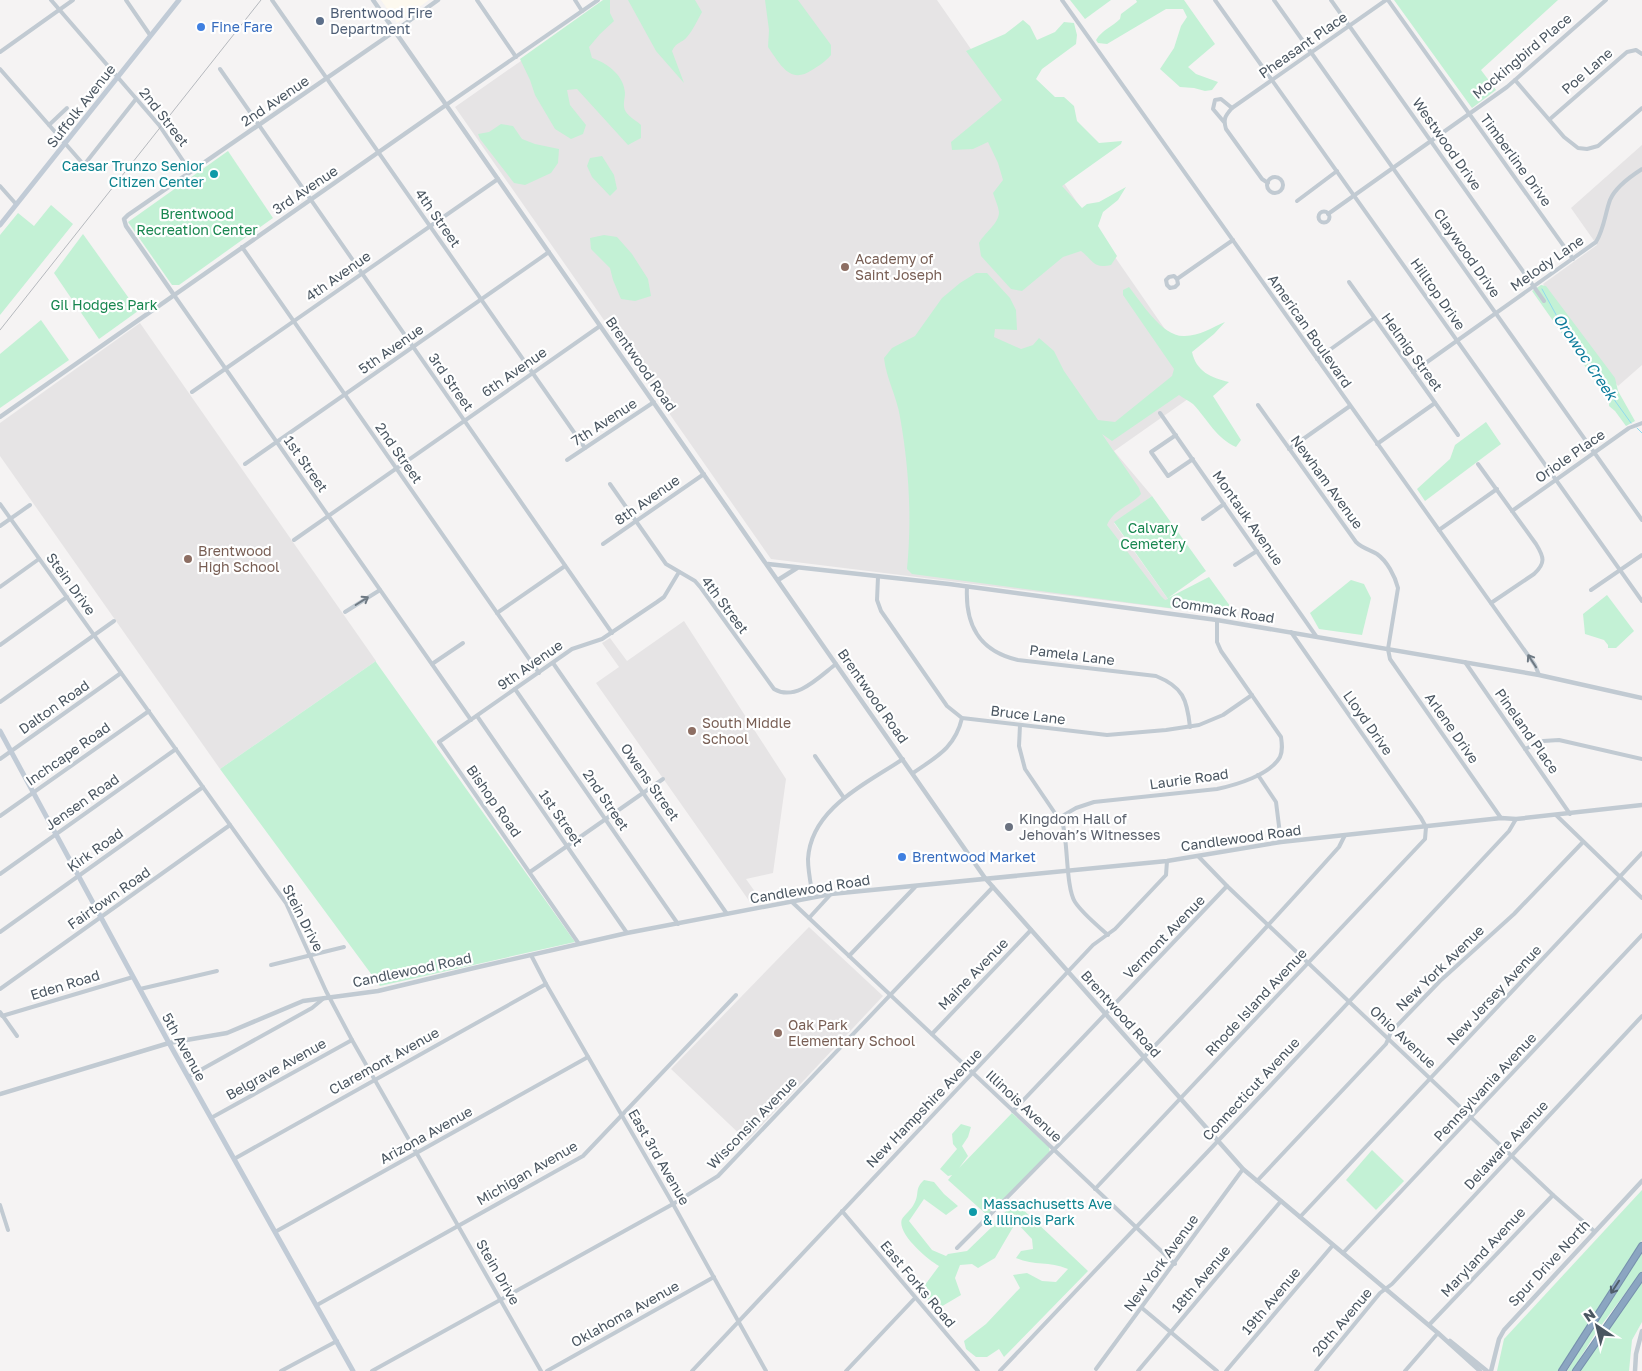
<svg xmlns="http://www.w3.org/2000/svg" width="1642" height="1371" viewBox="0 0 1642 1371" font-family="'Golos Text',sans-serif">
  <rect width="100%" height="100%" fill="#f5f3f3"/>
  <polygon fill="#fdf9ef" points="381,0 429,0 397,23"/>
  <g fill="#e6e4e5">
    <polygon points="608,0 937,0 1205,387 1114,451 1152,496 1114,523 1175,609 771,559 455,107"/>
    <polygon points="1642,145 1642,365 1618,386 1543,284 1597,245 1571,208"/>
    <polygon points="140,323 376,661 220,769 0,456 0,423"/>
    <polygon points="684,621 786,779 773,873 746,879 763,903 752,905 596,683 619,667 602,643 610,638 627,661"/>
    <polygon points="809,927 883,996 747,1141 671,1069"/>
  </g>
  <g fill="#c3f1d5">
    <path d="M 603,0 L 610,0 L 610,13 L 614,21 L 600,34 L 589,47 L 592,58 C 607,63 624,75 625,93 C 625,99 622,106 626,112 C 629,117 637,121 641,125 L 641,138 L 628,145 L 577,89 L 567,90 L 570,105 L 586,125 L 583,134 L 571,139 L 555,129 L 535,95 L 530,80 L 520,59 Z"/>
    <path d="M 628,0 L 695,0 L 702,12 C 697,21 693,30 687,37 C 681,44 677,41 672,51 L 684,83 L 656,51 Z"/>
    <path d="M 765,0 L 798,0 L 831,45 L 831,55 C 825,62 820,65 812,70 C 790,85 780,64 768,47 L 769,30 Z"/>
    <polygon points="1070,0 1111,0 1085,19"/>
    <path d="M 1136,0 L 1184,0 L 1215,44 L 1188,67 L 1196,74 L 1218,82 L 1212,90 L 1205,91 L 1194,88 L 1180,87 L 1160,69 L 1174,48 L 1181,26 L 1187,17 L 1183,9 L 1166,9 L 1107,44 L 1098,43 L 1096,40 C 1102,30 1112,27 1120,19 L 1121,14 L 1137,2 Z"/>
    <polygon points="1394,0 1558,0 1481,70 1496,90 1472,108"/>
    <path d="M 1023,20 L 1030,26 L 1037,40 L 1055,32 L 1064,22 L 1074,23 L 1077,35 L 1076,44 L 1042,69 L 1036,79 L 1055,97 L 1064,97 L 1074,106 L 1077,121 L 1099,143 L 1122,141 L 1121,144 L 1062,186 L 1082,208 L 1087,204 L 1099,202 L 1126,187 L 1118,200 L 1103,212 L 1098,226 L 1117,256 L 1111,265 C 1093,269 1094,261 1081,251 L 1063,257 L 1022,291 L 1011,289 L 981,256 L 979,243 C 984,233 999,224 999,212 C 998,206 995,199 993,193 L 1003,180 L 998,163 L 988,142 L 973,149 L 952,150 L 951,142 L 1002,100 L 966,51 L 1005,34 Z"/>
    <polygon points="501,124 513,126 522,139 535,144 559,149 558,163 551,173 525,185 514,183 480,139 478,134 489,132"/>
    <polygon points="228,151 273,218 179,285 172,285 128,222"/>
    <polygon points="602,156 614,175 617,189 610,196 592,177 587,166 590,158"/>
    <polygon points="51,205 73,224 0,315 0,235 18,213 34,226"/>
    <polygon points="83,234 138,311 99,339 54,273"/>
    <polygon points="604,235 617,237 632,254 648,279 651,296 635,301 621,299 613,280 610,268 591,249 590,238"/>
    <path d="M 976,273 L 987,273 L 1010,298 L 1016,310 L 1017,330 L 995,329 L 994,337 L 1021,349 L 1033,345 L 1039,338 L 1054,351 L 1064,371 L 1098,420 L 1115,422 L 1172,376 L 1174,369 L 1123,295 L 1123,290 L 1129,287 C 1141,302 1163,338 1185,336 C 1199,336 1213,327 1225,322 L 1214,334 L 1192,352 C 1196,371 1211,378 1229,382 L 1213,396 L 1241,440 L 1236,447 C 1216,438 1208,420 1193,404 C 1189,401 1183,398 1179,395 L 1112,441 L 1102,434 L 1139,488 L 1141,494 C 1130,506 1113,510 1107,525 L 1161,596 L 1165,600 L 1168,599 L 1114,522 L 1152,496 L 1206,571 L 1168,598 L 1209,577 L 1238,617 L 912,574 L 907,569 C 912,518 909,467 900,417 C 897,397 886,378 884,358 L 892,348 L 915,336 L 942,298 L 960,283 Z"/>
    <polygon points="1541,285 1546,286 1615,378 1618,391 1635,421 1626,426 1615,411 1609,406 1609,400 1532,291"/>
    <polygon points="41,320 69,360 0,408 0,354"/>
    <polygon points="1486,422 1501,444 1425,501 1417,489 1450,459 1455,445"/>
    <polygon points="1351,580 1364,584 1371,598 1362,635 1319,629 1310,613"/>
    <polygon points="1607,595 1634,631 1616,648 1608,648 1608,645 1604,640 1585,634 1583,614"/>
    <polygon points="376,661 376,662 575,942 380,986 220,769"/>
    <polygon points="1012,1113 1049,1147 1050,1153 987,1215 948,1180 952,1175 948,1176 940,1169 957,1149 953,1144 952,1134 961,1124 971,1127 968,1137 962,1146 968,1156 959,1168"/>
    <polygon points="1372,1150 1404,1181 1376,1210 1346,1180"/>
    <path d="M 924,1180 L 934,1182 L 944,1194 L 958,1206 L 946,1215 L 924,1199 L 909,1221 L 932,1250 L 946,1256 L 948,1254 L 967,1251 L 998,1221 L 1014,1201 L 1088,1271 L 1004,1357 L 999,1349 L 987,1357 L 976,1357 L 966,1349 L 964,1341 L 986,1324 L 1020,1288 L 1013,1275 L 1027,1273 L 1042,1281 L 1056,1282 L 1068,1269 C 1049,1261 1035,1266 1016,1258 L 1021,1251 L 1033,1249 L 1032,1239 L 1016,1222 L 995,1258 L 978,1268 L 972,1264 L 960,1265 L 955,1278 L 961,1295 L 939,1308 L 919,1293 L 939,1266 C 928,1260 896,1233 902,1219 C 905,1214 911,1210 914,1204 C 920,1194 914,1189 924,1180 Z"/>
    <polygon points="1642,1190 1642,1240 1558,1371 1497,1371 1504,1339"/>
    <polygon points="1642,1253 1642,1271 1597,1331 1572,1371 1567,1371 1616,1290"/>
    <polygon points="1642,1282 1642,1322 1632,1340 1629,1371 1580,1371"/>
  </g>
  <g fill="none" stroke-linecap="round" stroke-linejoin="round">
    <g stroke="#90daee" stroke-width="1">
      <polyline points="1542,289 1565,331 1599,374 1613,398 1631,423"/>
      <polyline points="1637,428 1642,433"/>
    </g>
    <defs>
      <g id="motorway">
        <polyline points="1562,1371 1642,1246"/>
        <polyline points="1576,1371 1642,1276"/>
      </g>
    </defs>
    <use href="#motorway" stroke="#7690ad" stroke-width="8"/>
    <g stroke="#c1cad2" stroke-width="4">
      <polyline points="51,0 159,125 190,171"/>
      <polyline points="126,0 150,35"/>
      <polyline points="272,0 585,448"/>
      <polyline points="477,0 516,57"/>
      <polyline points="575,0 582,11"/>
      <polyline points="1062,0 1535,665 1539,675"/>
      <polyline points="1215,0 1642,601"/>
      <polyline points="1274,0 1642,520"/>
      <polyline points="1331,0 1544,301"/>
      <polyline points="1388,0 1573,259"/>
      <polyline points="0,52 73,0"/>
      <polyline points="0,69 84,165 136,99"/>
      <polyline points="220,69 612,633"/>
      <polyline points="1515,80 1564,137 1578,148 1587,149 1598,146 1642,108"/>
      <polyline points="446,105 598,0"/>
      <polyline points="1550,119 1627,52 1636,50 1642,54"/>
      <polyline points="1224,122 1213,109 1215,100 1221,99 1232,108"/>
      <polyline points="49,125 67,108"/>
      <circle cx="1275" cy="185" r="8"/>
      <path d="M 1268,183 L 1262,179 L 1226,129 C 1223,119 1225,116 1232,108 L 1386,0"/>
      <polyline points="0,186 16,204"/>
      <polyline points="1297,201 1337,171"/>
      <circle cx="1324" cy="217" r="5.5"/>
      <polyline points="1328,214 1507,87 1606,0"/>
      <polyline points="242,247 539,673"/>
      <polyline points="1177,279 1174,276 1169,277 1166,280 1167,285 1170,288 1175,287 1178,284 1177,279 1233,240"/>
      <polyline points="1349,282 1458,435"/>
      <polyline points="174,295 471,720"/>
      <polyline points="1317,359 1374,318"/>
      <path d="M 1413,372 L 1596,242 C 1604,229 1605,214 1610,200 C 1615,188 1631,176 1642,169"/>
      <polyline points="192,392 498,179"/>
      <path d="M 1258,405 L 1356,542 C 1362,548 1370,550 1377,554 C 1387,561 1395,576 1398,588 L 1388,649 L 1390,659 L 1501,818"/>
      <polyline points="1160,413 1316,636"/>
      <polyline points="1176,435 1151,452 1168,476 1193,459"/>
      <polyline points="1377,444 1435,403"/>
      <polyline points="1289,449 1350,406"/>
      <polyline points="567,460 654,402"/>
      <polyline points="245,464 549,252"/>
      <path d="M 1478,464 L 1536,544 C 1544,557 1546,563 1534,574 L 1491,603"/>
      <path d="M 610,484 L 666,564 L 695,581 L 701,588 L 774,689 C 796,702 819,677 836,664"/>
      <polyline points="0,504 286,903 326,991 352,1040 541,1371"/>
      <polyline points="1512,511 1629,428 1642,423"/>
      <polyline points="1203,519 1224,504"/>
      <polyline points="0,526 30,505"/>
      <polyline points="1439,530 1497,489"/>
      <polyline points="294,540 600,326"/>
      <polyline points="603,544 704,474"/>
      <polyline points="1235,565 1257,551"/>
      <polyline points="878,577 877,600 881,611 947,706 962,718 1107,735 1166,730 1199,725 1223,715 1252,695"/>
      <polyline points="0,587 39,559"/>
      <path d="M 967,587 C 965,625 979,651 1018,660 L 1156,676 C 1183,687 1187,699 1190,727"/>
      <polyline points="1591,590 1642,555"/>
      <polyline points="345,612 380,590"/>
      <polyline points="497,613 565,566"/>
      <polyline points="0,645 67,597"/>
      <polyline points="1465,662 1570,814"/>
      <polyline points="553,663 727,914"/>
      <polyline points="432,664 463,643"/>
      <polyline points="515,689 678,924"/>
      <polyline points="0,702 114,621"/>
      <polyline points="477,716 627,933"/>
      <path d="M 1020,725 L 1019,746 L 1025,769 L 1063,825 C 1068,845 1066,888 1075,902 C 1083,914 1097,925 1108,935"/>
      <polyline points="1525,749 1543,741 1559,740 1642,759"/>
      <polyline points="815,756 844,798"/>
      <polyline points="0,759 121,673"/>
      <path d="M 913,773 C 936,757 955,748 962,718"/>
      <polyline points="1258,775 1276,802 1281,842"/>
      <polyline points="1556,815 1642,898"/>
      <polyline points="0,816 149,711"/>
      <path d="M 1059,818 L 1076,808 L 1094,802 L 1217,789 C 1236,785 1270,775 1280,757 C 1283,750 1282,744 1281,737 L 1221,651 L 1217,642 L 1217,620"/>
      <polyline points="1198,856 1227,886 1553,1195 1594,1231"/>
      <polyline points="530,872 663,779"/>
      <polyline points="0,874 176,749"/>
      <path d="M 813,897 C 811,885 808,872 808,859 C 811,808 866,784 903,759"/>
      <polyline points="792,902 1175,1264"/>
      <polyline points="809,918 831,894"/>
      <polyline points="0,932 203,787"/>
      <polyline points="579,944 439,742 572,649 602,639 657,602 664,597 679,572"/>
      <polyline points="531,955 546,984 673,1204 766,1371"/>
      <polyline points="849,956 916,886"/>
      <polyline points="271,965 344,947"/>
      <polyline points="0,989 230,825"/>
      <polyline points="140,989 217,971"/>
      <polyline points="0,1012 17,1036"/>
      <polyline points="2,1016 133,977"/>
      <polyline points="932,1034 1031,930"/>
      <polyline points="188,1077 312,1008 324,998"/>
      <polyline points="1013,1111 1227,886"/>
      <polyline points="211,1118 352,1040"/>
      <polyline points="234,1159 546,984"/>
      <polyline points="1257,1181 1386,1044 1391,1032 1440,981 1514,914 1583,842"/>
      <polyline points="1095,1189 1425,839 1426,827 1421,818 1291,632"/>
      <polyline points="0,1205 8,1230"/>
      <polyline points="842,1211 978,1371"/>
      <polyline points="1300,1217 1642,853"/>
      <polyline points="275,1232 588,1057"/>
      <path d="M 957,1248 C 1087,1117 1216,985 1339,847 L 1345,835"/>
      <polyline points="1343,1253 1642,935"/>
      <polyline points="317,1305 583,1156 736,995"/>
      <polyline points="1142,1308 1217,1371"/>
      <polyline points="1429,1325 1553,1195"/>
      <polyline points="1096,1369 1243,1169"/>
      <polyline points="281,1371 337,1341"/>
      <polyline points="372,1371 673,1204 718,1176 993,887"/>
      <polyline points="547,1371 714,1277"/>
      <polyline points="692,1371 1093,945 1115,929 1166,875 1167,861"/>
      <polyline points="846,1371 915,1298"/>
      <polyline points="1000,1371 1270,1086 1509,831 1516,819"/>
      <polyline points="1138,1371 1281,1201"/>
      <polyline points="1226,1371 1333,1245"/>
      <polyline points="1316,1371 1380,1293 1392,1284 1642,1016"/>
      <polyline points="1405,1371 1438,1333"/>
    </g>
    <g stroke="#c1cad2" stroke-width="4.5">
      <polyline points="373,0 985,878 1243,1169 1438,1333 1480,1371"/>
      <polyline points="174,295 126,226 124,219 128,215 395,31 438,0"/>
      <polyline points="0,417 446,105"/>
      <polyline points="768,564 949,584 1217,620 1539,675 1642,698"/>
      <polyline points="778,580 797,568"/>
      <polyline points="0,1094 169,1043 227,1033 303,1001 378,991 474,968 627,933 831,894 1167,861 1281,842 1501,818 1516,819 1642,805"/>
      <polyline points="1450,1341 1487,1371"/>
      <polyline points="1491,1371 1499,1339 1504,1330 1642,1181"/>
      <polyline points="1635,1371 1636,1354 1642,1331"/>
    </g>
    <g stroke="#c1cbd6" stroke-width="5">
      <polyline points="0,225 179,0"/>
      <polyline points="0,731 169,1043 353,1371"/>
    </g>
    <use href="#motorway" stroke="#8ba5c1" stroke-width="6"/>
    <polyline stroke="#b5b8bd" stroke-width="1" points="0,330 261,0"/>
  </g>
  <defs><path id="oneway-shaft" d="M-6 0H5M1.5-3L5.5 0L1.5 3" fill="none" stroke-width="1.6" stroke-linecap="round" stroke-linejoin="round" transform="scale(1.25)"/></defs>
  <g stroke="#6e7983">
    <use href="#oneway-shaft" transform="translate(362 601) rotate(-32)"/>
    <use href="#oneway-shaft" transform="translate(1532 661) rotate(-123)"/>
  </g>
  <use stroke="#505e6b" href="#oneway-shaft" transform="translate(1615 1287) rotate(123)"/>
  <circle fill="#5c6f8a" stroke="#fff" stroke-width="2" cx="320" cy="21" r="5"/>
  <g fill="#3f7fe0" stroke="#fff" stroke-width="2">
    <circle cx="201" cy="27" r="5"/>
    <circle cx="902" cy="857" r="5"/>
  </g>
  <g fill="#0f9aa8" stroke="#fff" stroke-width="2">
    <circle cx="214" cy="174" r="5"/>
    <circle cx="973" cy="1212" r="5"/>
  </g>
  <g fill="#8d6e63" stroke="#fff" stroke-width="2">
    <circle cx="845" cy="267" r="5"/>
    <circle cx="188" cy="559" r="5"/>
    <circle cx="692" cy="731" r="5"/>
    <circle cx="778" cy="1033" r="5"/>
  </g>
  <circle fill="#6b7280" stroke="#fff" stroke-width="2" cx="1009" cy="827" r="5"/>
  <g text-anchor="middle" stroke-width="4.5" stroke-linejoin="round" paint-order="stroke">
    <g font-size="14" fill="#4e5e75" stroke="#fff" text-anchor="start">
      <text x="330" y="18">Brentwood Fire<tspan x="330" dy="16">Department</tspan></text>
    </g>
    <g font-size="14" fill="#366cbe" stroke="#fff" text-anchor="start">
      <text x="211" y="32">Fine Fare</text>
      <text x="912" y="862">Brentwood Market</text>
    </g>
    <g font-size="14" fill="#4a5661" stroke="#fff">
      <text transform="translate(1303 45) rotate(-35)" y="5">Pheasant Place</text>
      <text transform="translate(1522 56) rotate(-40)" y="5">Mockingbird Place</text>
      <text transform="translate(1587 71) rotate(-41)" y="5">Poe Lane</text>
      <text transform="translate(275 101) rotate(-34)" y="5">2nd Avenue</text>
      <text transform="translate(81 106) rotate(-52)" y="5">Suffolk Avenue</text>
      <text transform="translate(164 117) rotate(52)" y="5">2nd Street</text>
      <text transform="translate(1447 144) rotate(55)" y="5">Westwood Drive</text>
      <text transform="translate(1516 160) rotate(54)" y="5">Timberline Drive</text>
      <text transform="translate(305 190) rotate(-34)" y="5">3rd Avenue</text>
      <text transform="translate(438 218) rotate(55)" y="5">4th Street</text>
      <text transform="translate(1467 253) rotate(55)" y="5">Claywood Drive</text>
      <text transform="translate(1547 263) rotate(-35)" y="5">Melody Lane</text>
      <text transform="translate(338 276) rotate(-35)" y="5">4th Avenue</text>
      <text transform="translate(1438 294) rotate(55)" y="5">Hilltop Drive</text>
      <text transform="translate(1310 331) rotate(55)" y="5">American Boulevard</text>
      <text transform="translate(391 349) rotate(-35)" y="5">5th Avenue</text>
      <text transform="translate(1412 352) rotate(54)" y="5">Helmig Street</text>
      <text transform="translate(641 364) rotate(55)" y="5">Brentwood Road</text>
      <text transform="translate(514 372) rotate(-35)" y="5">6th Avenue</text>
      <text transform="translate(451 382) rotate(55)" y="5">3rd Street</text>
      <text transform="translate(604 422) rotate(-33)" y="5">7th Avenue</text>
      <text transform="translate(399 453) rotate(55)" y="5">2nd Street</text>
      <text transform="translate(1570 456) rotate(-35)" y="5">Oriole Place</text>
      <text transform="translate(306 464) rotate(55)" y="5">1st Street</text>
      <text transform="translate(1327 482) rotate(54)" y="5">Newham Avenue</text>
      <text transform="translate(647 500) rotate(-35)" y="5">8th Avenue</text>
      <text transform="translate(1248 518) rotate(55)" y="5">Montauk Avenue</text>
      <text transform="translate(71 584) rotate(54)" y="5">Stein Drive</text>
      <text transform="translate(725 605) rotate(53)" y="5">4th Street</text>
      <text transform="translate(1223 610) rotate(9)" y="5">Commack Road</text>
      <text transform="translate(1072 655) rotate(7)" y="5">Pamela Lane</text>
      <text transform="translate(530 665) rotate(-35)" y="5">9th Avenue</text>
      <text transform="translate(873 696) rotate(55)" y="5">Brentwood Road</text>
      <text transform="translate(54 707) rotate(-35)" y="5">Dalton Road</text>
      <text transform="translate(1028 715) rotate(7)" y="5">Bruce Lane</text>
      <text transform="translate(1368 723) rotate(55)" y="5">Lloyd Drive</text>
      <text transform="translate(1452 728) rotate(55)" y="5">Arlene Drive</text>
      <text transform="translate(1527 731) rotate(55)" y="5">Pineland Place</text>
      <text transform="translate(68 754) rotate(-35)" y="5">Inchcape Road</text>
      <text transform="translate(1189 779) rotate(-8)" y="5">Laurie Road</text>
      <text transform="translate(650 782) rotate(55)" y="5">Owens Street</text>
      <text transform="translate(606 800) rotate(56)" y="5">2nd Street</text>
      <text transform="translate(494 801) rotate(55)" y="5">Bishop Road</text>
      <text transform="translate(82 802) rotate(-35)" y="5">Jensen Road</text>
      <text transform="translate(561 818) rotate(55)" y="5">1st Street</text>
      <text transform="translate(1241 838) rotate(-8)" y="5">Candlewood Road</text>
      <text transform="translate(95 850) rotate(-35)" y="5">Kirk Road</text>
      <text transform="translate(810 889) rotate(-9)" y="5">Candlewood Road</text>
      <text transform="translate(109 898) rotate(-35)" y="5">Fairtown Road</text>
      <text transform="translate(303 918) rotate(63)" y="5">Stein Drive</text>
      <text transform="translate(1164 937) rotate(-46)" y="5">Vermont Avenue</text>
      <text transform="translate(1440 968) rotate(-44)" y="5">New York Avenue</text>
      <text transform="translate(412 970) rotate(-12)" y="5">Candlewood Road</text>
      <text transform="translate(973 974) rotate(-46)" y="5">Maine Avenue</text>
      <text transform="translate(65 985) rotate(-17)" y="5">Eden Road</text>
      <text transform="translate(1494 995) rotate(-47)" y="5">New Jersey Avenue</text>
      <text transform="translate(1256 1002) rotate(-47)" y="5">Rhode Island Avenue</text>
      <text transform="translate(1121 1014) rotate(48)" y="5">Brentwood Road</text>
      <text transform="translate(1403 1037) rotate(43)" y="5">Ohio Avenue</text>
      <text transform="translate(184 1047) rotate(61)" y="5">5th Avenue</text>
      <text transform="translate(384 1061) rotate(-29)" y="5">Claremont Avenue</text>
      <text transform="translate(276 1069) rotate(-29)" y="5">Belgrave Avenue</text>
      <text transform="translate(1485 1087) rotate(-47)" y="5">Pennsylvania Avenue</text>
      <text transform="translate(1251 1089) rotate(-47)" y="5">Connecticut Avenue</text>
      <text transform="translate(1024 1106) rotate(43)" y="5">Illinois Avenue</text>
      <text transform="translate(924 1108) rotate(-46)" y="5">New Hampshire Avenue</text>
      <text transform="translate(752 1123) rotate(-46)" y="5">Wisconsin Avenue</text>
      <text transform="translate(426 1135) rotate(-29)" y="5">Arizona Avenue</text>
      <text transform="translate(1506 1145) rotate(-47)" y="5">Delaware Avenue</text>
      <text transform="translate(659 1157) rotate(60)" y="5">East 3rd Avenue</text>
      <text transform="translate(527 1173) rotate(-30)" y="5">Michigan Avenue</text>
      <text transform="translate(1483 1252) rotate(-47)" y="5">Maryland Avenue</text>
      <text transform="translate(1161 1263) rotate(-54)" y="5">New York Avenue</text>
      <text transform="translate(1549 1263) rotate(-47)" y="5">Spur Drive North</text>
      <text transform="translate(498 1272) rotate(60)" y="5">Stein Drive</text>
      <text transform="translate(1201 1279) rotate(-50)" y="5">18th Avenue</text>
      <text transform="translate(918 1284) rotate(50)" y="5">East Forks Road</text>
      <text transform="translate(1271 1301) rotate(-50)" y="5">19th Avenue</text>
      <text transform="translate(625 1314) rotate(-29)" y="5">Oklahoma Avenue</text>
      <text transform="translate(1342 1322) rotate(-50)" y="5">20th Avenue</text>
    </g>
    <g font-size="14" fill="#0d838f" stroke="#fff" text-anchor="end">
      <text x="204" y="171">Caesar Trunzo Senior<tspan x="204" dy="16">Citizen Center</tspan></text>
      <text x="983" y="1209" text-anchor="start">Massachusetts Ave<tspan x="983" dy="16">&amp; Illinois Park</tspan></text>
    </g>
    <g font-size="14" fill="#17864f" stroke="#fff">
      <text x="197" y="219">Brentwood<tspan x="197" dy="16">Recreation Center</tspan></text>
      <text x="104" y="310">Gil Hodges Park</text>
      <text x="1153" y="533">Calvary<tspan x="1153" dy="16">Cemetery</tspan></text>
    </g>
    <g font-size="14" fill="#785e54" stroke="#fff" text-anchor="start">
      <text x="855" y="264">Academy of<tspan x="855" dy="16">Saint Joseph</tspan></text>
      <text x="198" y="556">Brentwood<tspan x="198" dy="16">High School</tspan></text>
      <text x="702" y="728">South Middle<tspan x="702" dy="16">School</tspan></text>
      <text x="788" y="1030">Oak Park<tspan x="788" dy="16">Elementary School</tspan></text>
    </g>
    <g font-size="14" fill="#5b616d" stroke="#fff" text-anchor="start">
      <text x="1019" y="824">Kingdom Hall of<tspan x="1019" dy="16">Jehovah’s Witnesses</tspan></text>
    </g>
    <g font-size="15" font-style="italic" fill="#0c7c9b" stroke="#fff">
      <text transform="translate(1585 357) rotate(56)" y="5">Orowoc Creek</text>
    </g>
  </g>
  <g transform="translate(1597 1326) rotate(325)" stroke="#ffffff" stroke-width="4" paint-order="stroke">
  <path d="M0-4L9 19L0 12L-9 19Z" fill="#4a5661"/>
  <text y="-8" font-size="14" font-weight="bold" text-anchor="middle" fill="#4a5661">N</text>
  </g>
</svg>
